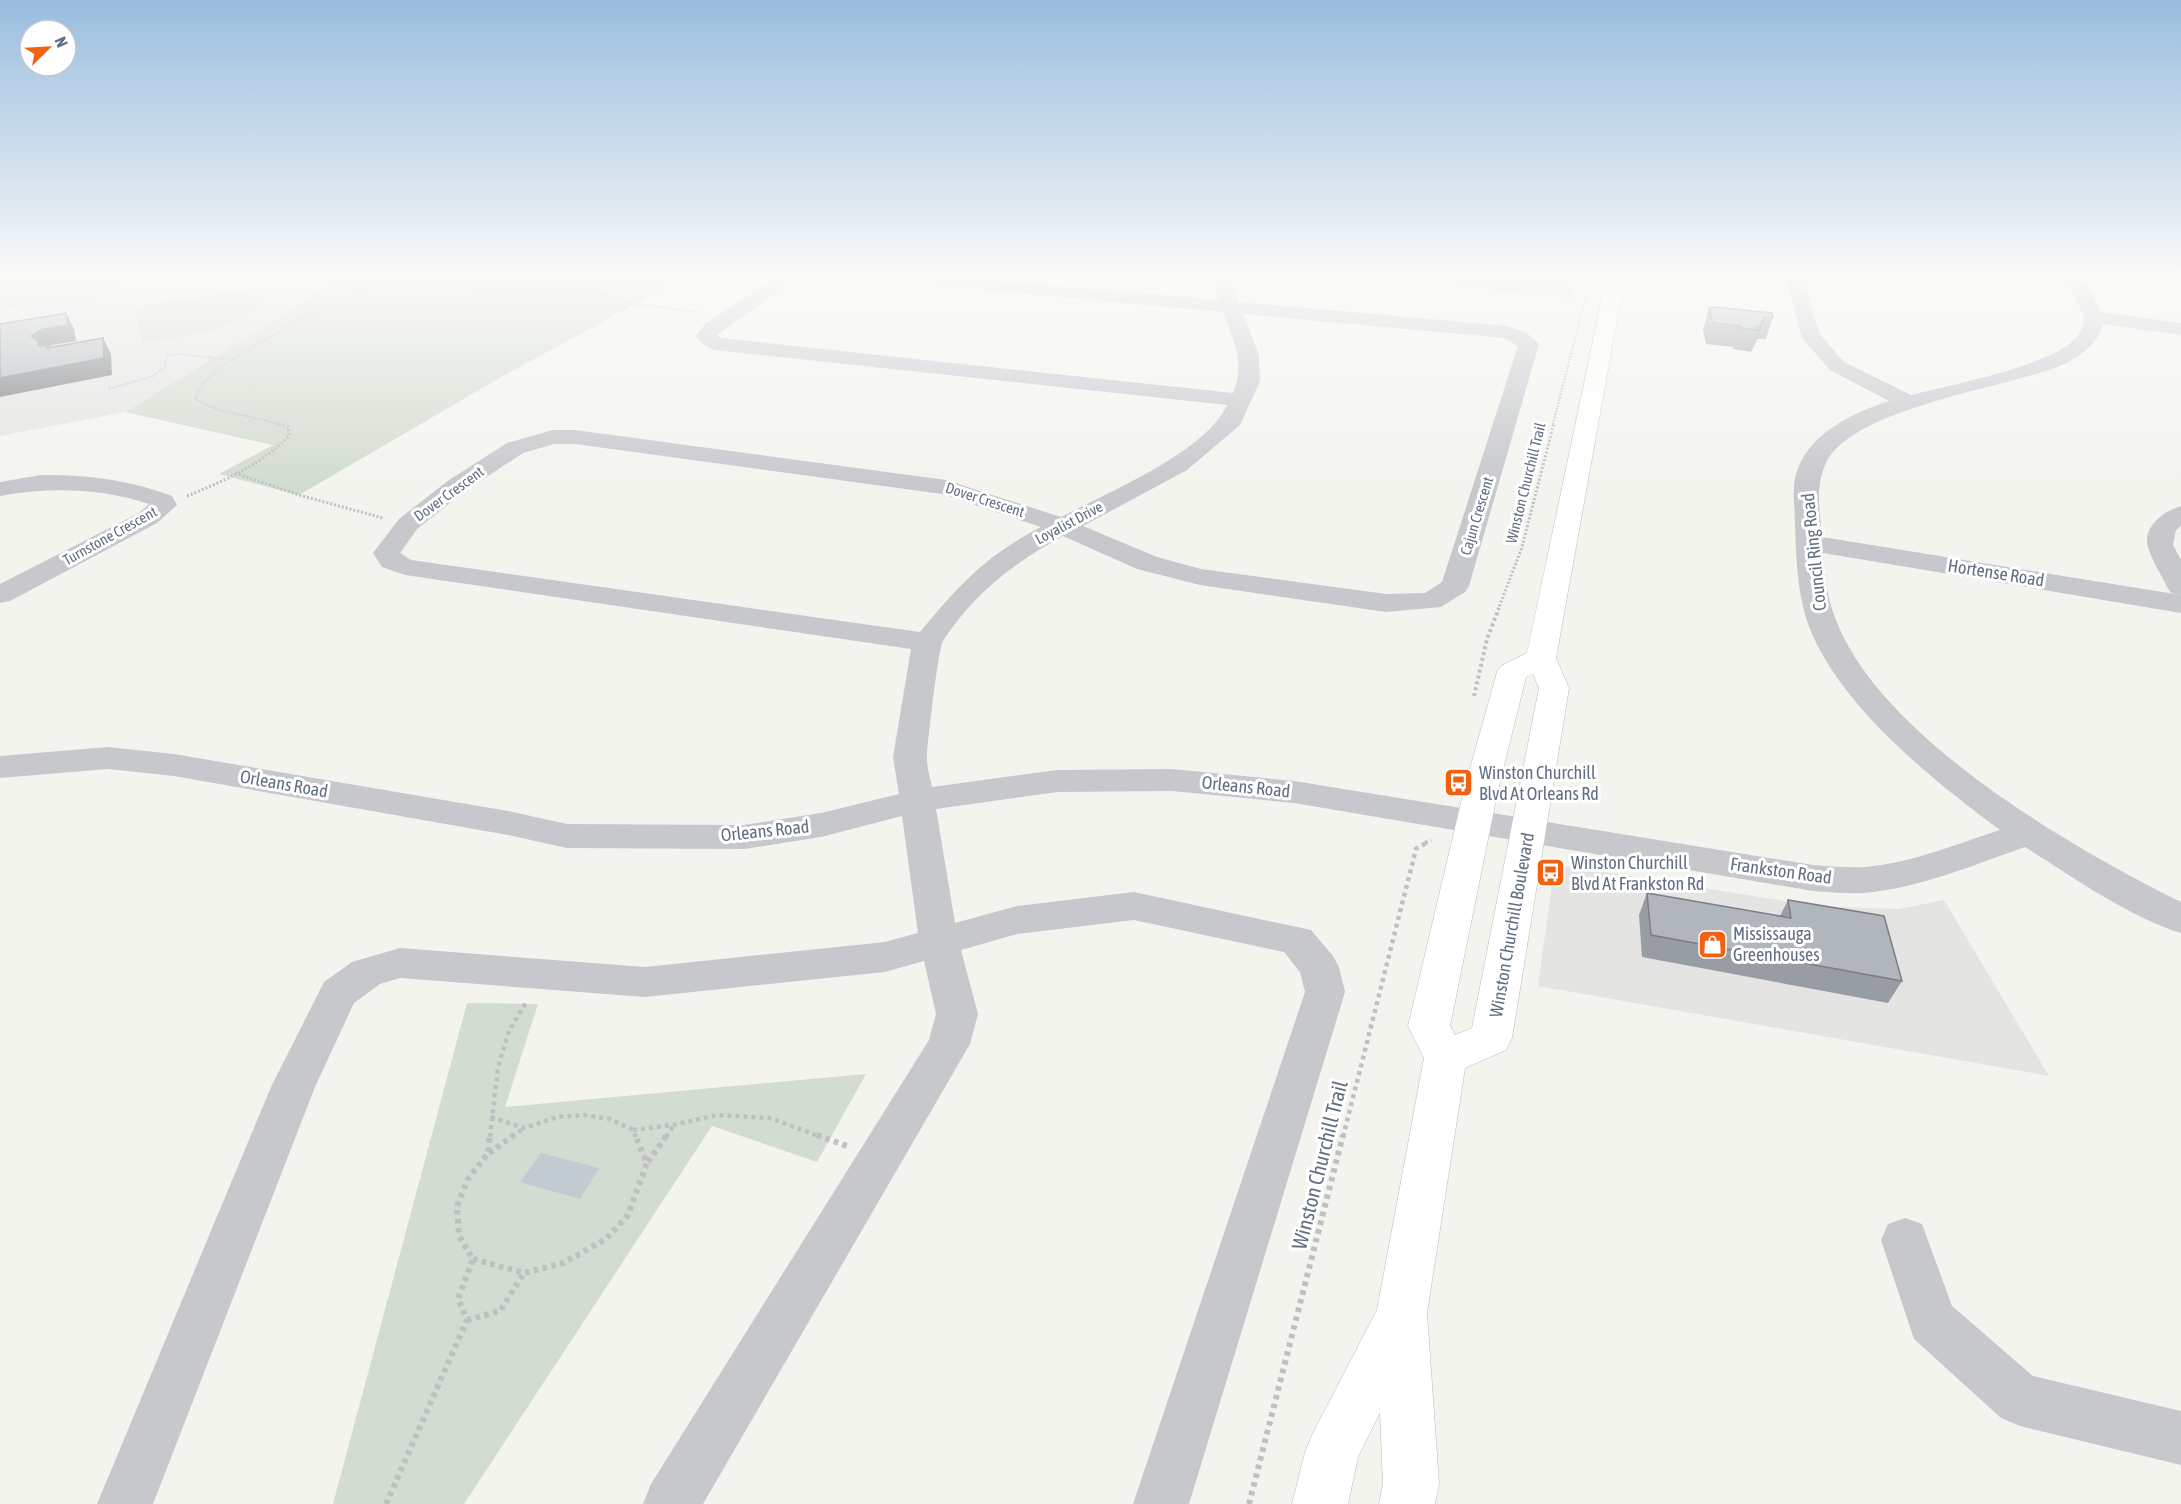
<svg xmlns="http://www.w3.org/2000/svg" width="2181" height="1504" viewBox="0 0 2181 1504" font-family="'Asap Condensed',sans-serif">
  <rect width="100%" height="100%" fill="#f4f4ef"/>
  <g fill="#e4e4e3">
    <polygon points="0,275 343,275 259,331 125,412 0,436"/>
    <polygon points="1567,866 1816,906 1898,909 1944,900 2049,1076 1538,986 1554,870"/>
  </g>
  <g fill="#d3dcd0">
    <polygon points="127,275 113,297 0,309 0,276"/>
    <polygon points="343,275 689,275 503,376 299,495 219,474 273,445 125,412 259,331"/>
    <polygon points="1326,275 1576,275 1572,298"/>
    <path d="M 263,287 L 268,294 C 255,329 175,338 142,343 L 136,310 L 147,305 Z"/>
    <polygon points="467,1003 538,1004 505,1107 866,1074 817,1162 712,1126 464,1504 333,1504"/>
  </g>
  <polygon fill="#c2cbd1" points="541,1153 599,1168 580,1199 520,1182"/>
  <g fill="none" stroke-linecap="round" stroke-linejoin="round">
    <defs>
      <path id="major" d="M 1607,275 L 1625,275 L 1556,658 L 1569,688 L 1512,1038 L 1506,1050 L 1465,1068 L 1427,1313 L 1439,1484 L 1435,1504 L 1379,1504 L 1383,1484 L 1380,1412 L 1358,1457 L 1348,1504 L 1292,1504 L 1305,1452 L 1313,1433 L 1377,1310 L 1424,1058 L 1408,1026 L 1464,790 L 1497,672 L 1501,666 L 1527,653 ZM 1533,674 L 1539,688 L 1472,1028 L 1455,1035 L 1450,1026 L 1498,790 L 1526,677 Z"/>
    </defs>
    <use href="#major" stroke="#b8bbbf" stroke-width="1"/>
    <g stroke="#bec0c2" stroke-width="2" stroke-dasharray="1.5 1.5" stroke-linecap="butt">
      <polyline points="397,278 475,290 607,295 627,303 699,312"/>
      <polyline points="109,389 153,376 165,367 167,355 180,354 231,360"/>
      <polyline points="280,424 216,409 195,399 204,382 231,360 301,319 402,275"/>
      <polyline points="1553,424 1586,296"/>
    </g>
    <g stroke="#bec0c2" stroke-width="3" stroke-dasharray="2 2" stroke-linecap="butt">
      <polyline points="235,473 299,495 383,518"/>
      <path d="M 187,496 C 224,481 261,465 289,436 L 288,427 L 276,423"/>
      <polyline points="1498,610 1522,547 1554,423"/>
    </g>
    <g stroke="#bec0c2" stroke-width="4" stroke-dasharray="3 3" stroke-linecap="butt">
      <polyline points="1474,696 1487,639 1499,608"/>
      <polyline points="1425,843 1431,840"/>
    </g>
    <g stroke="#bec0c2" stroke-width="4.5" stroke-dasharray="4 4" stroke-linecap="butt">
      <polyline points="491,1117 524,1128 557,1117 584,1115 610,1119 633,1130 636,1137"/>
      <polyline points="633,1130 673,1125 717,1115 770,1118 821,1137"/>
      <polyline points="490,1137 498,1067 509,1031 527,1001"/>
      <polyline points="512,1137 524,1128"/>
      <polyline points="666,1137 673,1126"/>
      <polyline points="1343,1137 1416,849 1428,842"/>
    </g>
    <g stroke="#bec0c2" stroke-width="6" stroke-dasharray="4.5 4.5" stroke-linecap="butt">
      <polyline points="817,1135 847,1146"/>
      <polyline points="489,1153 514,1135"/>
      <polyline points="648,1162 667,1135"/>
      <polyline points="473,1259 524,1273 563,1263 606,1239 628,1215 647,1163 635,1135"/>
      <polyline points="467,1320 500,1311 524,1273"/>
      <polyline points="386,1504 467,1320 458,1299 473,1259 459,1236 457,1206 468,1179 488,1153 490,1135"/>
      <polyline points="1249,1504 1343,1135"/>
    </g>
    <g fill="#c6c8cc" fill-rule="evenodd">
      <path d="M 779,275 L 801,275 L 717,335 L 721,338 L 1233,393 C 1246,365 1233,339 1223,312 L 878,280 L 872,279 L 869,275 L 941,275 L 1219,300 L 1210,275 L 1228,275 L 1239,302 L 1508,326 L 1528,334 L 1539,344 L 1469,586 L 1465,592 L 1441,607 L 1386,612 L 1200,585 L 1137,569 L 1063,536 C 1016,561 972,595 943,641 C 938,649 928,740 927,755 C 926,765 930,777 932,787 L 1057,770 L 1172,769 L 1294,781 L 1813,865 C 1830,866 1848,868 1865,867 C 1912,863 1956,844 2000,830 C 1932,780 1833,701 1806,618 C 1797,588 1796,555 1795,524 C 1795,512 1793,499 1794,488 C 1797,439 1849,414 1889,401 L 1830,370 L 1802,338 L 1785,275 L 1803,275 L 1819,333 L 1844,362 L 1911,395 C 1950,385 2050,366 2076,338 C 2082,332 2083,325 2084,317 L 2074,295 L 2058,275 L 2077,275 L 2092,294 L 2101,312 L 2181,323 L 2181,335 L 2103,324 C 2097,346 2079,357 2060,366 C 2004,388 1848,409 1825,465 C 1815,488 1820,513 1822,537 L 2181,595 L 2181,613 L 1823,553 C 1825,575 1827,599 1836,620 C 1881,738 2072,848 2181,902 L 2181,933 C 2129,917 2071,876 2025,847 C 1973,865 1920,888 1864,893 C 1847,894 1830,892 1813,891 L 1294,803 L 1172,791 L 1057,792 L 936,809 L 955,923 L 1017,906 L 1134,892 L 1311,930 L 1333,956 L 1339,967 L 1345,992 L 1189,1504 L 1133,1504 L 1305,992 L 1300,972 L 1284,952 L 1134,920 L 1017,934 L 961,950 L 978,1014 L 970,1044 L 703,1504 L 643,1504 L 651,1484 L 929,1040 L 936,1014 L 924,961 L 885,972 L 645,997 L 400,978 L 380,984 L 354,1003 L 315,1087 L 153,1504 L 97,1504 L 271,1087 L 324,982 L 352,962 L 400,948 L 645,967 L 885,942 L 918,933 L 902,816 L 821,837 L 744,849 L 567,848 L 508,835 L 174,776 L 108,769 L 0,778 L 0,756 L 108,747 L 174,754 L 508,811 L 567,824 L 744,825 L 821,813 L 899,794 L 893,757 L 911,649 L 405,575 L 382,567 L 373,553 L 399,519 L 449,480 L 507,443 L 553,430 L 575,430 L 946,480 L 1061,517 C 1107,493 1206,452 1227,405 L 715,350 C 706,348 701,343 696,336 L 705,324 ZM 1243,314 L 1504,338 L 1518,346 L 1442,582 L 1425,593 L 1386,594 L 1201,569 L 1157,557 L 1083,526 L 1187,470 L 1240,425 L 1260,381 L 1259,355 ZM 554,444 L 575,444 L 942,494 L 1041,527 C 985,556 959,585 920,632 L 411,560 L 400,553 L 417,529 L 467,490 L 523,453 Z"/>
      <path d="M 41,475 C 85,474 131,480 172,496 L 177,505 L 157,523 L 10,601 L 0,603 L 0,584 L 139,513 L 149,504 C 100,488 50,487 0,496 L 0,482 Z"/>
      <path d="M 2181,506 L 2181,526 L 2176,530 L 2173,545 L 2181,560 L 2181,595 L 2171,593 L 2167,587 C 2161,574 2152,561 2148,547 C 2142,527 2164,511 2181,506 Z"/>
      <polygon points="1905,1218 1922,1224 1952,1306 2033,1376 2181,1411 2181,1465 2020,1426 2001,1418 1914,1339 1881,1240 1888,1224"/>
    </g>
    <use href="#major" fill="#fff" fill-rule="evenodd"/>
  </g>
  <g fill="#979da2">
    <polygon points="1709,308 1773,317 1766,339 1757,339 1751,352 1733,349 1733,347 1706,344 1703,330"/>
    <polygon points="1647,893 1780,916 1788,900 1902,981 1888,1003 1642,957 1639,915"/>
  </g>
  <g fill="#7b7f84">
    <polygon points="66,313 74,329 76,341 52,345 48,347 47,363 31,336"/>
    <polygon points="1764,318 1757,339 1753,348 1760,326"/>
    <polygon points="103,338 111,354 112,375 0,397 0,378"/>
  </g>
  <g fill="#b0b6bc" stroke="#7b7f84" stroke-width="1.5">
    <polygon points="1715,307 1772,313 1773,317 1764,318 1760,326 1757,326 1758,330 1740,328 1740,326 1713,323 1709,308"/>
    <polygon points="66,313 68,325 43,329 31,336 38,341 39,346 47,345 47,348 103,338 104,358 0,378 0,324"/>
    <polygon points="1647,893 1791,918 1788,900 1884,916 1902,981 1651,935"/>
  </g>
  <linearGradient id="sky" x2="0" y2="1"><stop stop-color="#99bddf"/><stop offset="0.57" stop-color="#fafaf8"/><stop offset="1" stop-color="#fafaf8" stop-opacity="0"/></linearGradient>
  <rect width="2181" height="486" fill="url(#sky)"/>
  <defs>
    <symbol id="bus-square" viewBox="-11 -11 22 22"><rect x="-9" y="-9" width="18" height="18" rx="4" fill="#f16112" stroke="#fff"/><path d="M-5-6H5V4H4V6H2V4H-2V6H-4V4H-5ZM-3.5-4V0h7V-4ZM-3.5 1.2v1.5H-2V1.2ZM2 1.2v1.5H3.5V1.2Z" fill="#fff"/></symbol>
    <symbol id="shop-square" viewBox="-11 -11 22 22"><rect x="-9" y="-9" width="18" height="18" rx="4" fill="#f16112" stroke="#fff"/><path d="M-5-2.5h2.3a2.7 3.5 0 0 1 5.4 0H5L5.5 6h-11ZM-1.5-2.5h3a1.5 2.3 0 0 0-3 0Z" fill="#fff"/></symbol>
  </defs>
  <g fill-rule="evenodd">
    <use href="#bus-square" x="1442" y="766" width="33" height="33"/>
    <use href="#bus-square" x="1534" y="856" width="33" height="33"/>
    <use href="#shop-square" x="1696" y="928" width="33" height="33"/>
  </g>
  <g text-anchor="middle" stroke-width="6" stroke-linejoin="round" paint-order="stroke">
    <g font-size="15" fill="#606f83" stroke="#fff">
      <text transform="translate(1526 483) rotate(-76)" y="5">Winston Churchill Trail</text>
      <text transform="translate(449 494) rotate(-36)" y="5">Dover Crescent</text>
      <text transform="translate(985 500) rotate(18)" y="5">Dover Crescent</text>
      <text transform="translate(1477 516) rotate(-73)" y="5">Cajun Crescent</text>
      <text transform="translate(1069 523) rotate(-28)" y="5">Loyalist Drive</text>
      <text transform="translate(110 536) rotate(-29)" y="5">Turnstone Crescent</text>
    </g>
    <g font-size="18" fill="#606f83" stroke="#fff">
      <text transform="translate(1814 552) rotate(-96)" y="6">Council Ring Road</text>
      <text transform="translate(1996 573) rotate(9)" y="6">Hortense Road</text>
      <text transform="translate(284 784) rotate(10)" y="6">Orleans Road</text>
      <text transform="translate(1246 787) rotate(6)" y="6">Orleans Road</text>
      <text transform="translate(765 831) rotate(-6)" y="6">Orleans Road</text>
      <text transform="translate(1781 871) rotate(8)" y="6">Frankston Road</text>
      <text transform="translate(1512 925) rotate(-80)" y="6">Winston Churchill Boulevard</text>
    </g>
    <g font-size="18" fill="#606f83" stroke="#fff" text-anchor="start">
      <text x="1479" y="779">Winston Churchill<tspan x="1479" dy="21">Blvd At Orleans Rd</tspan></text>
      <text x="1571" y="869">Winston Churchill<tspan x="1571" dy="21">Blvd At Frankston Rd</tspan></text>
      <text x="1733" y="940">Mississauga<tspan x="1733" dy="21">Greenhouses</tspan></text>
    </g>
    <g font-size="21" fill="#606f83" stroke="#fff">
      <text transform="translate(1320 1165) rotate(-76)" y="7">Winston Churchill Trail</text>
    </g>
  </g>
  <g transform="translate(48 48) rotate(66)"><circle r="28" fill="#ffffff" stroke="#bfc5cd" stroke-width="1.5"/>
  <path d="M0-4.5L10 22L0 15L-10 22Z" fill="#f16112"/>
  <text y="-9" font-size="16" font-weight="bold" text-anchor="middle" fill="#606f83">N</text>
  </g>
</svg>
